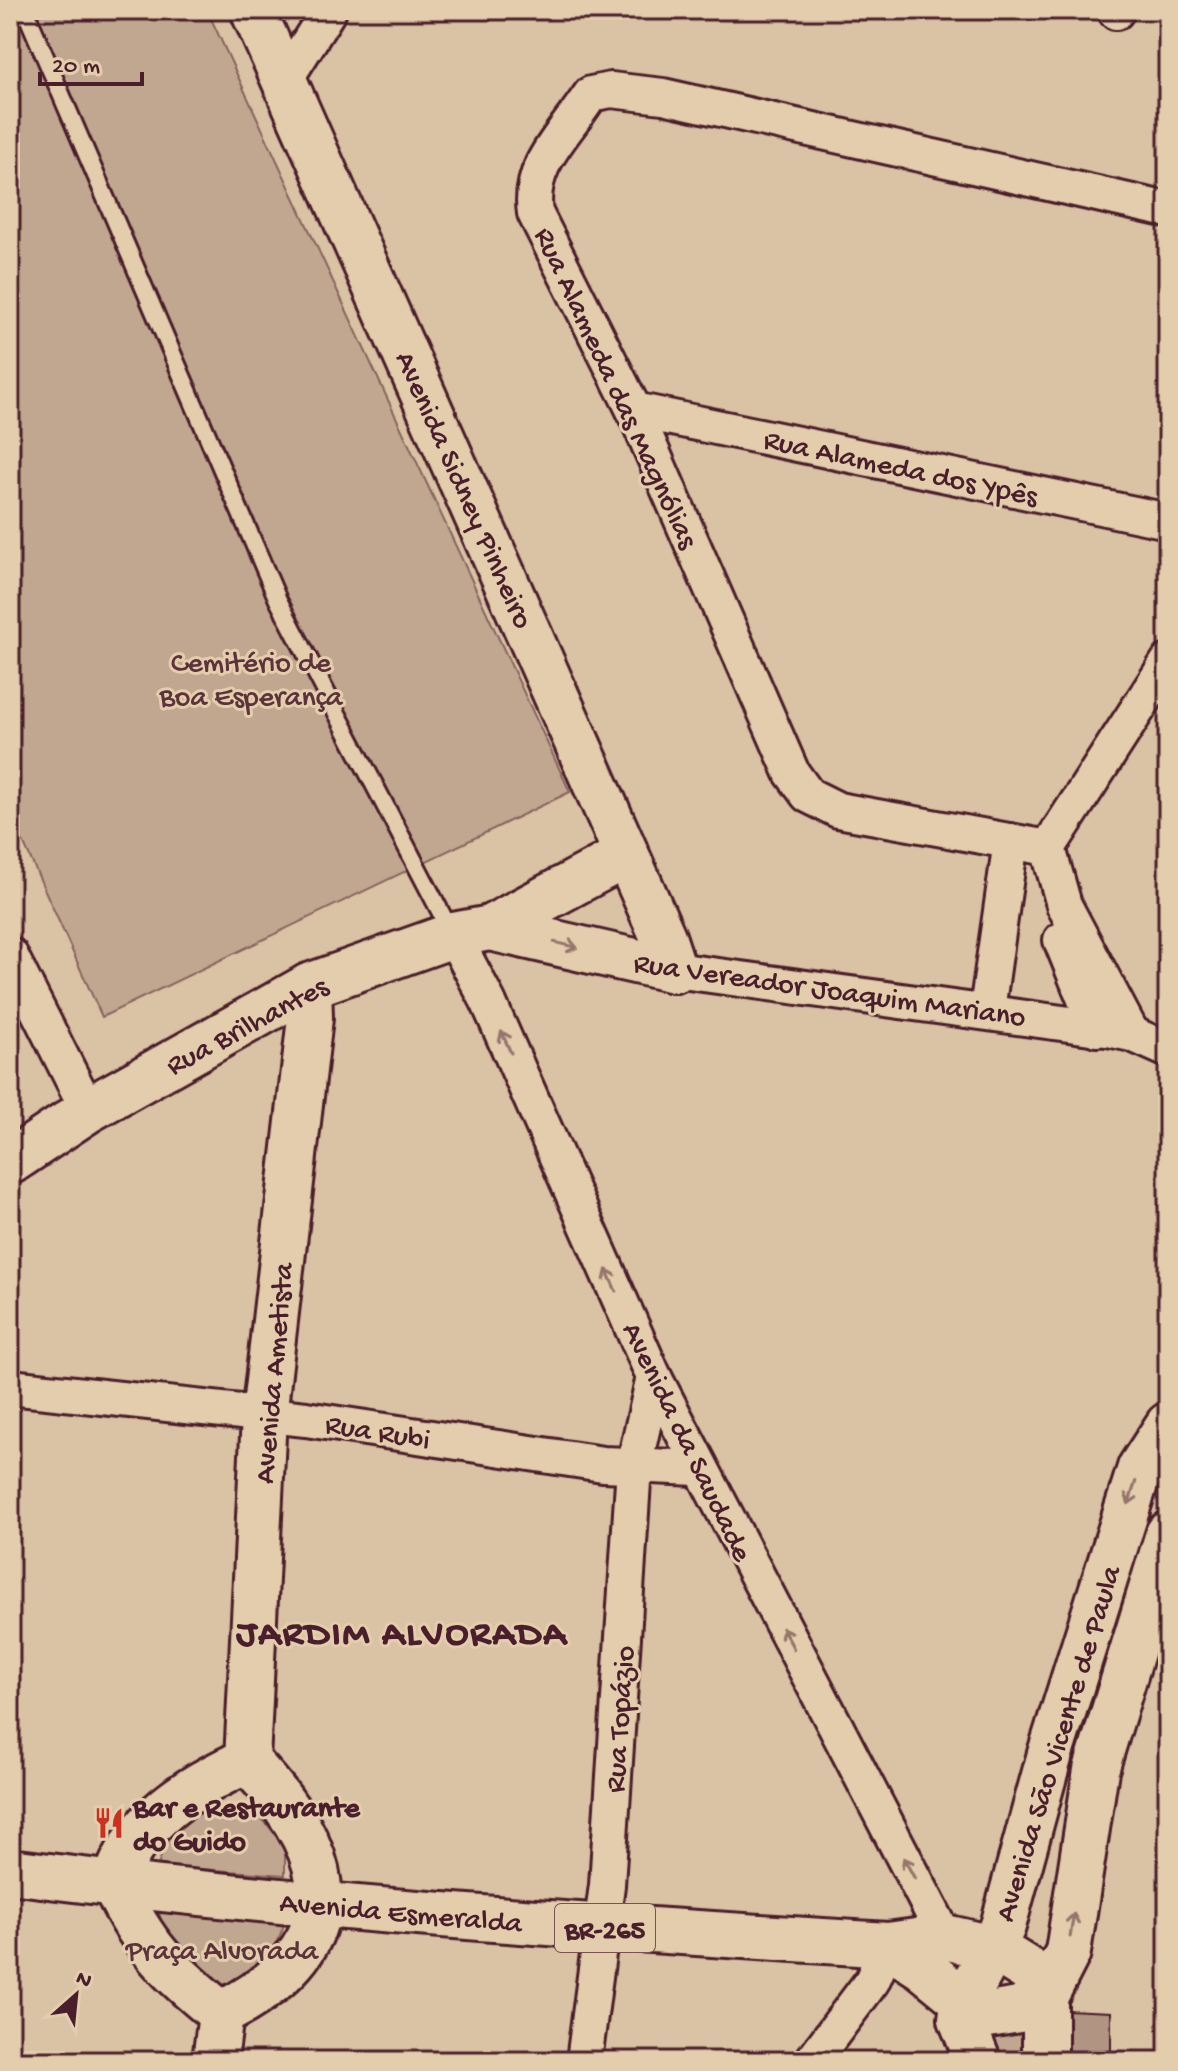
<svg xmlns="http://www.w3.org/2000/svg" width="1178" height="2071" viewBox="0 0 1178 2071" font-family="'Gochi Hand',sans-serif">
  <rect width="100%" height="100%" fill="#dac2a4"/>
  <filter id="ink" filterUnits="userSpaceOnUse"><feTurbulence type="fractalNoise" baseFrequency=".0125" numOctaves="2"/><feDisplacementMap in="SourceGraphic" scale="16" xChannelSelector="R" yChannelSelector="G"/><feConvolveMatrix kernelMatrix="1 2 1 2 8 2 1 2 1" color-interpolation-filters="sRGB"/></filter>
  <g filter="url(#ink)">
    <g fill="#c2a790" stroke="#86635e" stroke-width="2">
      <polygon points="10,10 207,10 570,792 102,1017 10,813"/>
      <path d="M 223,1807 L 257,1813 L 285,1845 L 285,1875 L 158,1866 C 169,1826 180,1810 223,1807 Z"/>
      <path d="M 159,1912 L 286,1919 L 270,1962 L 233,1986 C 179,1976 171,1963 159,1912 Z"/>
      <polygon points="1029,2027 1028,2061 988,2061 976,2032"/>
    </g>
    <polygon fill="#b19482" stroke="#4a1f2b" stroke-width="2" points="1067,2010 1111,2012 1111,2061 1068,2061"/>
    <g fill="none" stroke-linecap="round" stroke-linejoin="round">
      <defs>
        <polyline id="lane" points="25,10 278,600 452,934"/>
        <g id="street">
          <polyline points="1116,12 1117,10"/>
          <polyline points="286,78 329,10"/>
          <path d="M 1168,210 L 663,96 L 611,90 L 591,94 L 584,104 C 560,139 528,168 535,213 L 634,410 L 792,773 L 808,795 L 838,810 L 1048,848 L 1168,662"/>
          <polyline points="634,410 1168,521"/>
          <polyline points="1048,848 1064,905 1132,1034"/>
          <polyline points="453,935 488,1001 654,1377 945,1937"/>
          <polyline points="1061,940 1097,1029"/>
          <polyline points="10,955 88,1110"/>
          <polyline points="674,970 1113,1030 1132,1034 1168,1050"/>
          <polyline points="987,1010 1011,841"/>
          <polyline points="10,1387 306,1419 603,1464 698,1468"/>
          <polyline points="584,2061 607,1885 634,1466 654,1377"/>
          <polyline points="812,2061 872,1981 888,1945"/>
        </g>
        <g id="secondary">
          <polyline points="253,10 663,937 674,970"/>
          <polyline points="490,928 674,970"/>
          <polyline points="10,1162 88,1110 309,986 453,935 490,928 626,855"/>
          <path d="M 221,2014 C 353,1947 342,1859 247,1761 L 264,1416 L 310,1018 L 309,986"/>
          <path d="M 221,2014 C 167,1969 145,1949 114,1884 C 134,1821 190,1786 247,1761"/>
          <polyline points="215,2061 221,2014"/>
          <polyline points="978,2061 961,2019 963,2004 993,1948"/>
          <polyline points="1045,2061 1045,1997"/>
        </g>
        <g id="primary">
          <path d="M 10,1871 C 302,1909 595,1927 888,1945 L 945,1937 L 993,1948 L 1030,1971 L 1045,1997"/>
          <polyline points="888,1945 922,1967 982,2016 1019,2010 1045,1997"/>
          <polyline points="993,1948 1003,1926 1050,1754 1140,1468 1168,1425"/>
          <polyline points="1045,1997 1068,1952 1096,1770 1168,1534"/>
        </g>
      </defs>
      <use href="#lane" stroke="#4a1f2b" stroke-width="22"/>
      <use href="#street" stroke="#4a1f2b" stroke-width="40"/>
      <use href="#secondary" stroke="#4a1f2b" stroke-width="50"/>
      <use href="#primary" stroke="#4a1f2b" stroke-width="50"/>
      <use href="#lane" stroke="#e3cdac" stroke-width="16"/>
      <use href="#street" stroke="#e3cdac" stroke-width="34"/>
      <use href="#secondary" stroke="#e3cdac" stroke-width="44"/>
      <use href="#primary" stroke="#e3cdac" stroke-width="44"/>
    </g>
    <defs><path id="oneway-shaft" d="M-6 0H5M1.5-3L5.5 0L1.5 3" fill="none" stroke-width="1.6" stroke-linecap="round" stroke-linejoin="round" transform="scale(2)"/></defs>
    <g stroke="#96766c">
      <use href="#oneway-shaft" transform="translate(566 945) rotate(13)"/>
      <use href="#oneway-shaft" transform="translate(506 1042) rotate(-114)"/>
      <use href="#oneway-shaft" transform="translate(611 1280) rotate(-114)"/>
      <use href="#oneway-shaft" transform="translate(1132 1493) rotate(108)"/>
      <use href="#oneway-shaft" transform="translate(788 1638) rotate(-118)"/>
      <use href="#oneway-shaft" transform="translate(909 1868) rotate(-118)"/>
      <use href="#oneway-shaft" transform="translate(1072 1925) rotate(-81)"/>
    </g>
  </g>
  <defs>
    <symbol id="restaurant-bare" viewBox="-9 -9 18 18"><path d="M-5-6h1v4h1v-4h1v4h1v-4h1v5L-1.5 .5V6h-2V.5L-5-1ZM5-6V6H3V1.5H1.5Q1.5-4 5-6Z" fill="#c8321e" stroke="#e3cdac" stroke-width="2.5" paint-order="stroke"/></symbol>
  </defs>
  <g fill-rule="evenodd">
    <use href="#restaurant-bare" x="87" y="1801" width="44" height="44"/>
  </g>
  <g text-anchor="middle" stroke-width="6" stroke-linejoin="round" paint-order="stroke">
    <rect fill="#e3cdac" stroke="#785352" stroke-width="2" x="555" y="1904" width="100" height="48" rx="6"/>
    <g font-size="28" font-weight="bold" fill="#4a1f2b">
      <text x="605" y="1938">BR-265</text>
    </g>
    <g font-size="30" fill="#4a1f2b" stroke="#e3cdac">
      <text transform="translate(618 387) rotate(65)" y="10">Rua Alameda das Magnólias</text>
      <text transform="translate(901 466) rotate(12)" y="10">Rua Alameda dos Ypês</text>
      <text transform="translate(466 489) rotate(66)" y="10">Avenida Sidney Pinheiro</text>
      <text transform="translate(830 988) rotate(8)" y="10">Rua Vereador Joaquim Mariano</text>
      <text transform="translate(246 1024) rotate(-28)" y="10">Rua Brilhantes</text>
      <text transform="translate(272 1373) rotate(-85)" y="10">Avenida Ametista</text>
      <text transform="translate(378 1430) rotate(9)" y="10">Rua Rubi</text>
      <text transform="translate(689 1441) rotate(64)" y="10">Avenida da Saudade</text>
      <text transform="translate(618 1719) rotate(-86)" y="10">Rua Topázio</text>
      <text transform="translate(1056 1743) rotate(-73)" y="10">Avenida São Vicente de Paula</text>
      <text transform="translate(401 1911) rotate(5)" y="10">Avenida Esmeralda</text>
    </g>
    <g font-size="30" fill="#5c333a" stroke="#e3cdac">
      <text x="251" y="671">Cemitério de<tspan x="251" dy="34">Boa Esperança</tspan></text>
      <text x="222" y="1959">Praça Alvorada</text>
    </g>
    <g font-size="30" font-weight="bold" fill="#4a1f2b" stroke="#e3cdac" text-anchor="start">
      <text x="133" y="1816">Bar e Restaurante<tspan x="133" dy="34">do Guido</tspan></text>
    </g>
    <g font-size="38" font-weight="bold" letter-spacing="2" fill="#4a1f2b" stroke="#e3cdac">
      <text x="402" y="1643">JARDIM ALVORADA</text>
    </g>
  </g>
  <rect width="1178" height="2071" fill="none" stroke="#e3cdac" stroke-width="40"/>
  <rect x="20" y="20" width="1138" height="2031" fill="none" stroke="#4a1f2b" stroke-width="3" filter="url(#ink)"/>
  <g transform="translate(76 1995) rotate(27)" stroke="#e3cdac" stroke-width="6" paint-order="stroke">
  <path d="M0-6L14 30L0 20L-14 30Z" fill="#4a1f2b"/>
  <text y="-12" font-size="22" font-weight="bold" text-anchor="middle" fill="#4a1f2b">N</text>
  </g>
  <path d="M40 72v12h102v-12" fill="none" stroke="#4a1f2b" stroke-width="4"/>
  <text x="52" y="72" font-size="24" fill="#4a1f2b" stroke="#e3cdac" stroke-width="6" paint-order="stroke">20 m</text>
</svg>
